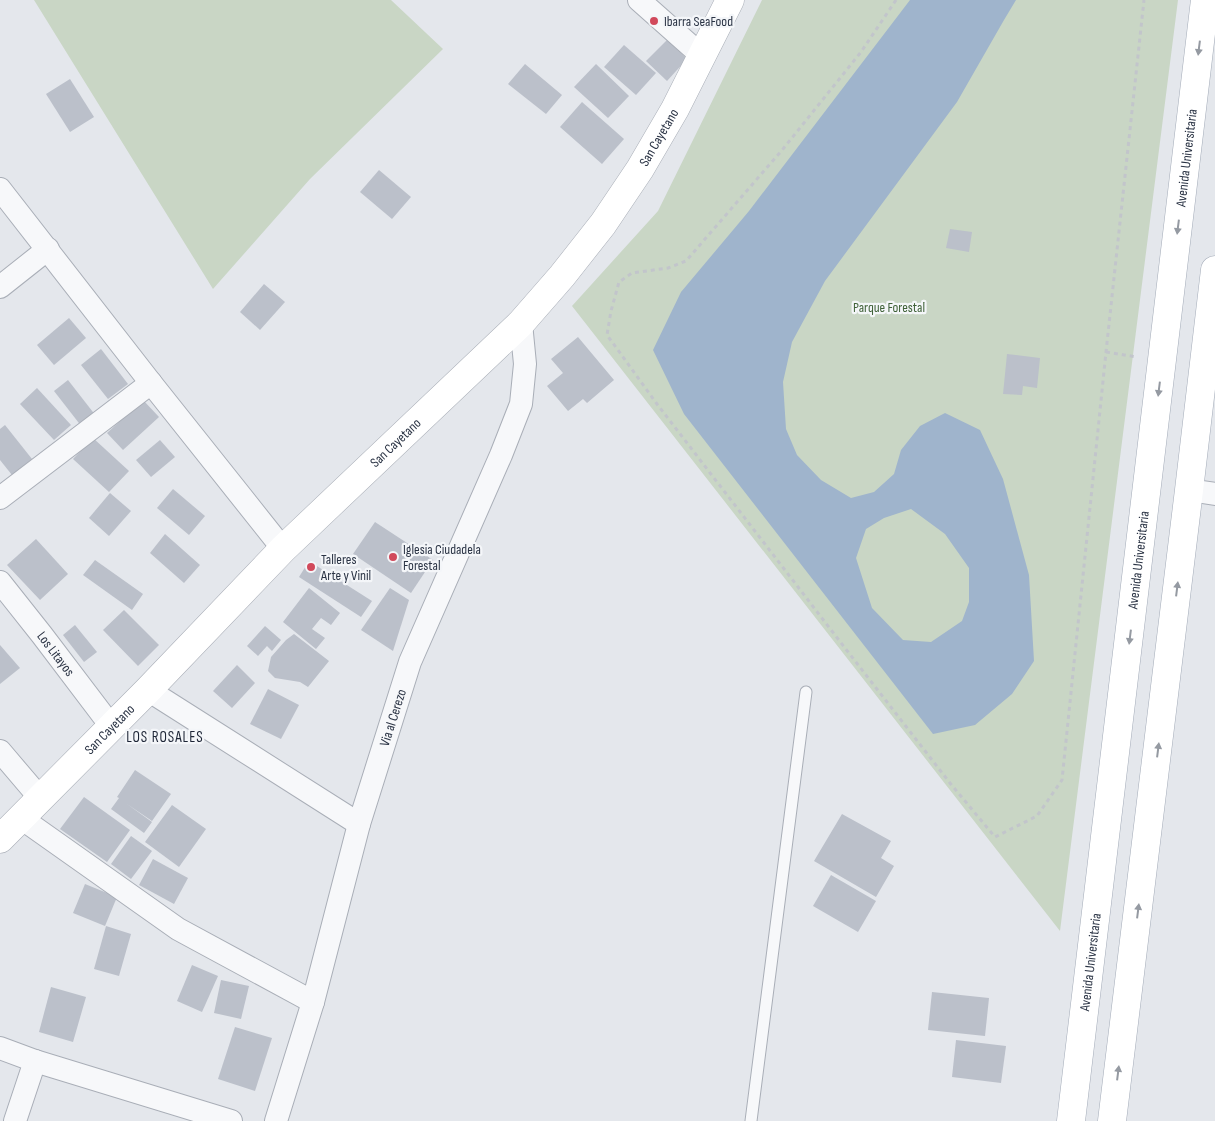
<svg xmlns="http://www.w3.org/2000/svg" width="1215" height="1121" viewBox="0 0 1215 1121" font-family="'Sofia Sans Condensed',sans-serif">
  <rect width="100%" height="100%" fill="#e4e7ec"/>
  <g fill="#c9d6c5">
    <polygon points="34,0 391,0 443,49 310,179 213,289"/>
    <polygon points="762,0 1178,0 1060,931 572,306 658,211"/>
  </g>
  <path fill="#9fb4cc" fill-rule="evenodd" d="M 910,0 L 1016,0 L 1004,20 L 957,102 L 825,281 L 792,342 L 783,382 L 786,429 L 797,455 L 821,480 L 851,498 L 874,492 L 894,474 L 901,450 L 920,426 L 945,413 L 980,430 L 1003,479 L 1029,575 L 1034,661 L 1012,694 L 975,725 L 933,734 L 684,414 L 653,350 L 681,292 L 749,211 ZM 911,509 L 945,534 L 969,568 L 969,602 L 962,621 L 931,642 L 903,640 L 872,608 L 856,558 L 866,529 L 884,518 Z"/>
  <g fill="#bbc0ca">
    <polygon points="667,40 687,59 667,81 646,61"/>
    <polygon points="624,45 656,73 636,95 604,67"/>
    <polygon points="525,64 562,95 546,114 508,84"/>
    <polygon points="596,64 629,96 608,118 574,87"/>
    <polygon points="70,79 94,117 70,132 46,94"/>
    <polygon points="582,102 624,139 602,164 560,127"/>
    <polygon points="379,170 411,197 392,219 360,192"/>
    <polygon points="950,229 972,232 969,252 946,248"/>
    <polygon points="264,284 285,302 260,330 240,312"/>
    <polygon points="69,318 86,338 54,365 37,345"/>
    <polygon points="578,337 614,380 587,403 583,399 568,411 547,386 563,373 551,359"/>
    <polygon points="101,349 128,384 108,399 81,365"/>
    <polygon points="1007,354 1040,358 1037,388 1023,386 1022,395 1003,394"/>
    <polygon points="68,380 96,416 82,427 54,391"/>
    <polygon points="37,388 71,425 54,440 20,404"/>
    <polygon points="143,400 159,417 123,450 107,433"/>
    <polygon points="5,425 32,459 12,475 0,460 0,429"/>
    <polygon points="93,438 129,471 109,492 73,459"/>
    <polygon points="160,440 175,457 151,477 136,460"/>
    <polygon points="173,489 205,516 189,535 157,508"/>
    <polygon points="110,493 131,511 109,536 89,518"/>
    <polygon points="375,522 433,560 411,593 353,554"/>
    <polygon points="165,534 200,565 184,583 150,553"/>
    <polygon points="36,539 68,574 40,600 7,565"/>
    <polygon points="95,560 143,594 132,610 83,575"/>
    <polygon points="309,561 372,601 361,617 299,577"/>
    <polygon points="309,588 340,613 331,625 321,618 312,629 325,638 316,649 283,622"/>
    <polygon points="390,588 409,600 393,651 361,630"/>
    <polygon points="124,610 159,645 138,666 103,630"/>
    <polygon points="75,625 97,652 84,662 63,635"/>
    <polygon points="265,626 281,640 272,651 267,646 258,656 247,646"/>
    <polygon points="294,634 329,661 308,687 300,682 275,678 268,671 271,657 286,640"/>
    <polygon points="0,645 20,668 0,684"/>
    <polygon points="237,665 255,683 232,708 213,691"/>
    <polygon points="268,689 299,705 281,739 250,724"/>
    <polygon points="135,770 171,794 152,821 127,804 152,822 144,833 111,809 119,798 117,797"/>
    <polygon points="84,797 130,830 107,862 60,829"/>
    <polygon points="172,805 206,829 179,867 145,842"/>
    <polygon points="842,814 891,841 881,858 894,866 876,897 814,861"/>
    <polygon points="131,836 152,851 131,879 111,864"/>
    <polygon points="153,859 188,878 174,904 139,885"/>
    <polygon points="831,875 876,901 858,932 813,906"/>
    <polygon points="85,884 117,897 105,926 73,913"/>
    <polygon points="106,926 131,934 119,976 94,969"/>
    <polygon points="192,965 218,976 202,1012 177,1001"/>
    <polygon points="221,980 249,986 241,1019 214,1013"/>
    <polygon points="51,987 86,997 73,1042 39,1032"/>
    <polygon points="932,992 989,998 985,1036 928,1030"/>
    <polygon points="235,1027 272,1038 255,1091 218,1079"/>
    <polygon points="956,1040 1006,1046 1001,1083 952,1077"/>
  </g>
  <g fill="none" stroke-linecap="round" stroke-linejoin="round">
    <defs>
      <polyline id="service" points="751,1121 806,692"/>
      <g id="minor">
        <polyline points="639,0 702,56"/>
        <polyline points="0,189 151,383 283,549"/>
        <polyline points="0,287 48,249"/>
        <polyline points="1189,490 1215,494"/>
        <polyline points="0,498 151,383"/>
        <path id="s1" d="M 0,582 L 42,635 L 111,726"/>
        <polyline points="148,690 359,824"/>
        <polyline points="0,751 40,798"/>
        <polyline points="21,818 178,929 313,1002"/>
        <polyline points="0,1048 35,1061 231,1121"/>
        <polyline points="15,1121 35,1061"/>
        <path id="s2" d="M 276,1121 L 313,1002 L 359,824 L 410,662 L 501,455 L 521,404 L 525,364 L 521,323"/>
      </g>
      <g id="secondary">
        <path id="s3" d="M 0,839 L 148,690 L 283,549 L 521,323 L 562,276 L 603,224 L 640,169 L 675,109 L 730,0"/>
      </g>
      <g id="primary">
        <path id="s4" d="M 1071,1121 L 1205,0"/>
        <polyline points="1112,1121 1189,490 1215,270"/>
      </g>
    </defs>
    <use href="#service" stroke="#a9aeb7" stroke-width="13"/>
    <use href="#minor" stroke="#a9aeb7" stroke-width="24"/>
    <use href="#secondary" stroke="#a9aeb7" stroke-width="29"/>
    <use href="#primary" stroke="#a3abb8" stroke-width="29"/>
    <g stroke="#c2c5cb" stroke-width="3" stroke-dasharray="4 4" stroke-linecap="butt">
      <polyline points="896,0 861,52 783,149 686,261 668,268 632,273 619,282 611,311 607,335 657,404 845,648 950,783 995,837 1037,816 1062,780 1106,352 1144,0"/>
      <polyline points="1106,352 1137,357"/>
    </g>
    <use href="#service" stroke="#f7f8fa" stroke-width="11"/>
    <use href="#minor" stroke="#f7f8fa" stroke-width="22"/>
    <use href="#secondary" stroke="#fff" stroke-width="28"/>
    <use href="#primary" stroke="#fff" stroke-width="28"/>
  </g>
  <defs><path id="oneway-solid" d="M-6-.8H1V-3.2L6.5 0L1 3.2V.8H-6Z" transform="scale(1.25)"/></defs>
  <g fill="#959aa2">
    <use href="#oneway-solid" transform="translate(1199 48) rotate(97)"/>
    <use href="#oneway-solid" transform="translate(1178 227) rotate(97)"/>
    <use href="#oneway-solid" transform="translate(1159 389) rotate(97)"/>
    <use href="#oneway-solid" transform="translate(1177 589) rotate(-83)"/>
    <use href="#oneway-solid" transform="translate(1130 637) rotate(97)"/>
    <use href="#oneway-solid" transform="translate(1158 750) rotate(-83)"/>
    <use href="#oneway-solid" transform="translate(1138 911) rotate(-83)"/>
    <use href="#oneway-solid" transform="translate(1118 1073) rotate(-83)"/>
  </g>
  <g fill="#d1495b" stroke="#f4f6f9" stroke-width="2">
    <circle cx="654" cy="21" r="5"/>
    <circle cx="393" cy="557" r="5"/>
    <circle cx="311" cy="567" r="5"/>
  </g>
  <g text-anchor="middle" stroke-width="4.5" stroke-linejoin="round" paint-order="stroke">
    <g font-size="14" fill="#2b3445" stroke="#f4f6f9" text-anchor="start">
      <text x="664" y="26">Ibarra SeaFood</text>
      <text x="403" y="554">Iglesia Ciudadela<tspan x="403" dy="16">Forestal</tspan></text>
      <text x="321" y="564">Talleres<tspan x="321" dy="16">Arte y Vinil</tspan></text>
    </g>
    <g font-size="14" fill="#2b3445" stroke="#f4f6f9">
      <text dy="5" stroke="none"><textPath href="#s3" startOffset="965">San Cayetano</textPath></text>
      <text dy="5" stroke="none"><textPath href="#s4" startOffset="970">Avenida Universitaria</textPath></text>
      <text dy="5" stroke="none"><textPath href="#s3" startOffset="560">San Cayetano</textPath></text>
      <text dy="5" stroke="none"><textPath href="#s4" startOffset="565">Avenida Universitaria</textPath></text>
      <text dy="5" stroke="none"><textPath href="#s1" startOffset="91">Los Litayos</textPath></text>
      <text dy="5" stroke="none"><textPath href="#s2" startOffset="420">Via al Cerezo</textPath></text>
      <text dy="5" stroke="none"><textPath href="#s3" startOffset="155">San Cayetano</textPath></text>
      <text dy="5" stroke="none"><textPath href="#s4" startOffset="160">Avenida Universitaria</textPath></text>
    </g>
    <g font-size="14" fill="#3f6138" stroke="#f4f6f9">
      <text x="889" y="312">Parque Forestal</text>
    </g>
    <g font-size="15" letter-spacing="1" fill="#1d2536" stroke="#f4f6f9">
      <text x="165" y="742">LOS ROSALES</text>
    </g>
  </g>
</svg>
